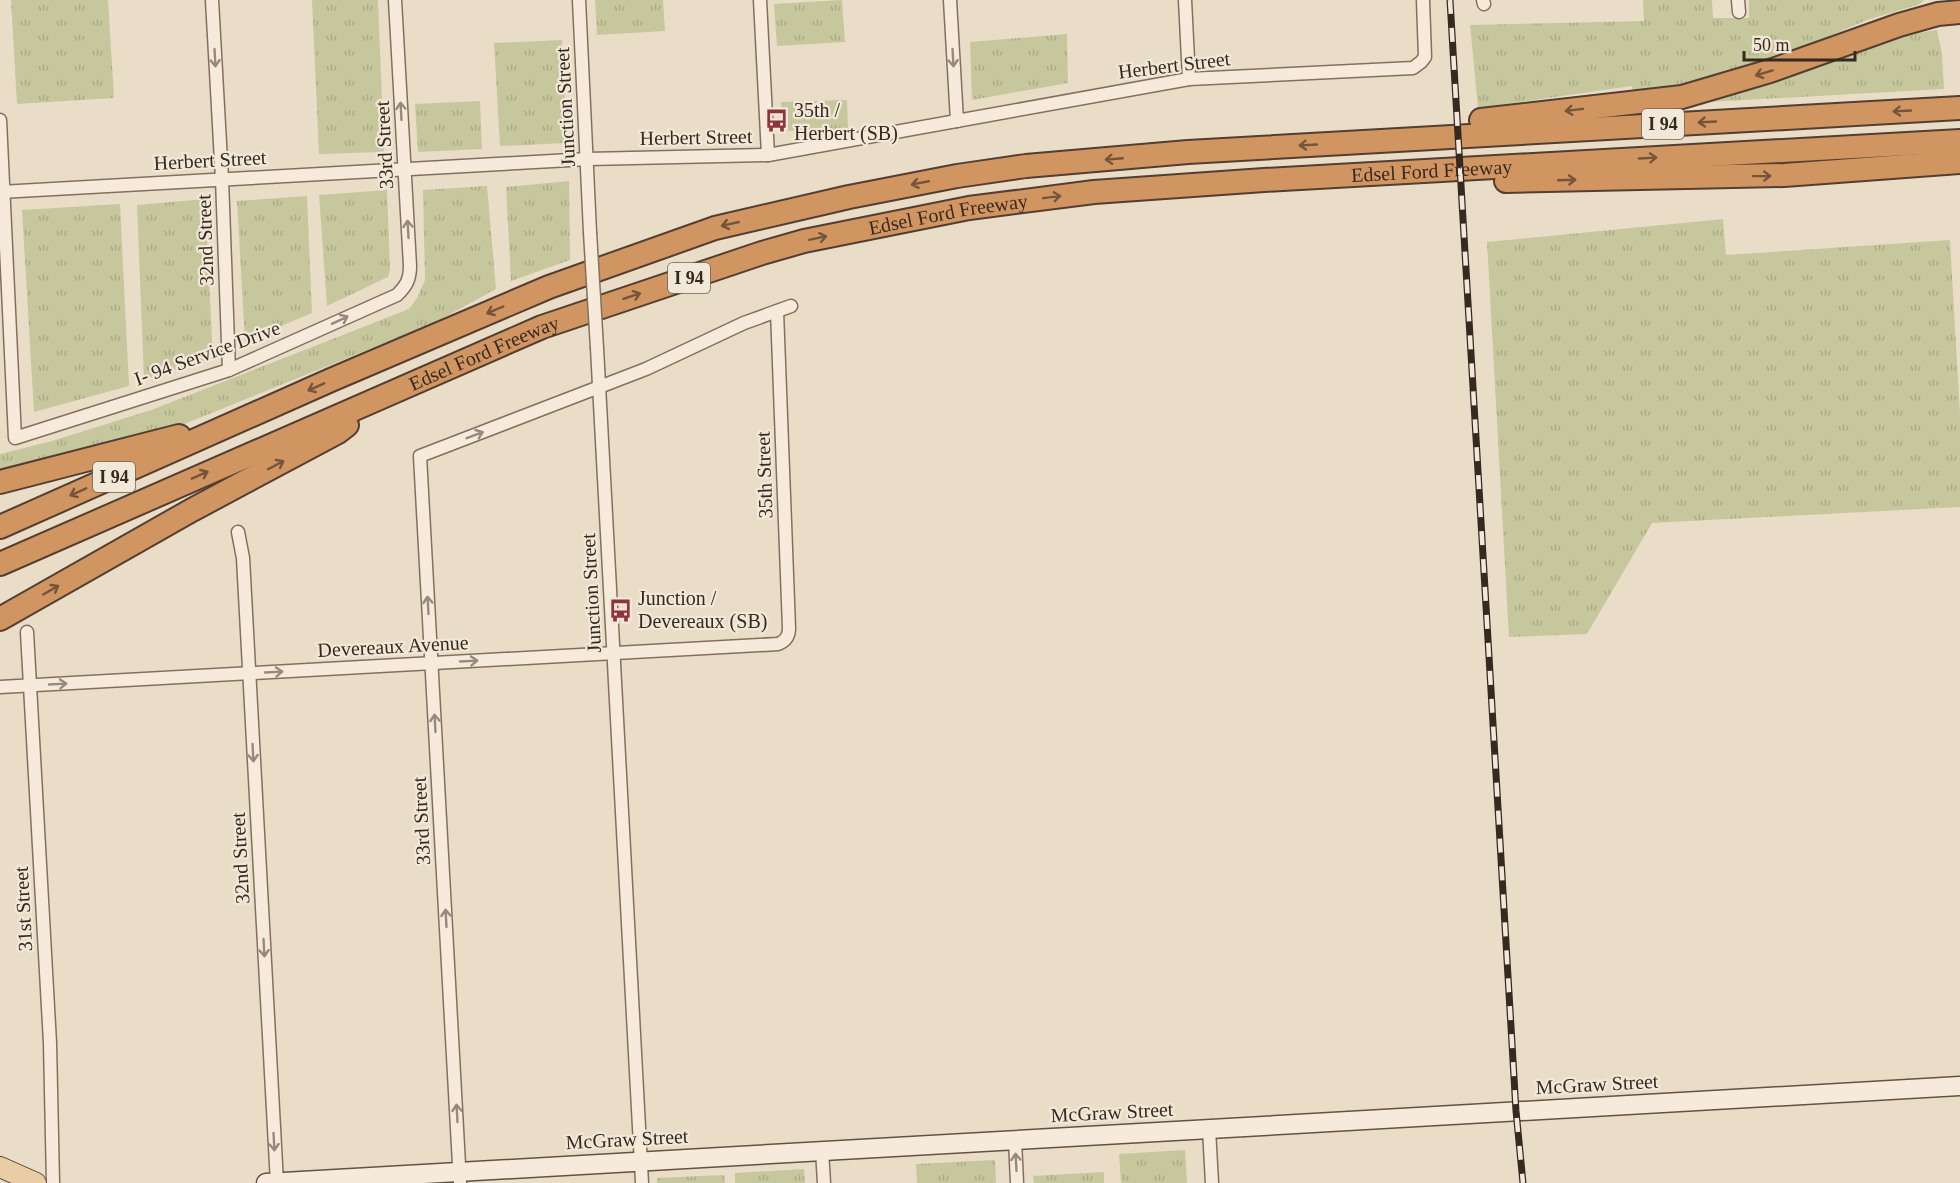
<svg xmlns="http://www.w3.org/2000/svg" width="1960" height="1183" viewBox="0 0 1960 1183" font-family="Georgia,serif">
  <defs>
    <pattern id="grass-tufts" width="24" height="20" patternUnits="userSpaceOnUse" patternTransform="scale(1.5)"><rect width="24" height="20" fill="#c7c79d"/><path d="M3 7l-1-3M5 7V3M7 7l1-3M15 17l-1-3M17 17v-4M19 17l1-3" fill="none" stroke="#acab87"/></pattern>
  </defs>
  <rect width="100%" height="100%" fill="#eaddc8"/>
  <g fill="url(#grass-tufts)">
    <polygon points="11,0 108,0 114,98 17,104"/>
    <polygon points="312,0 378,0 384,152 319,154"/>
    <polygon points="595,0 663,0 665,31 597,35"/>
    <polygon points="842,0 845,42 777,46 774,4"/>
    <polygon points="1643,0 1712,0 1713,18 1749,18 1749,0 1924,0 1920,4 1867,20 1785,55 1691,84 1633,92 1632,86 1478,108 1470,25 1644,21"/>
    <polygon points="1937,30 1942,54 1944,89 1708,102 1707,100 1775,80 1893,37"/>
    <polygon points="1067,34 1068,83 972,100 970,42"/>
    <polygon points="562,40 567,143 500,146 494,43"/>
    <polygon points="847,100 848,129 782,131 781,102"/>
    <polygon points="480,101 482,149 418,152 415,104"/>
    <polygon points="569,181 570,260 511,281 506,187"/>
    <polygon points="487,186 496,289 434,323 177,427 0,473 0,454 52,441 151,410 409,309 417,298 425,280 423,190"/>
    <polygon points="387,190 390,270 388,277 327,306 319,195"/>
    <polygon points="307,196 312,313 245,341 237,201"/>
    <polygon points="205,199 213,358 144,379 137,205"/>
    <polygon points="120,204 129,386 34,412 22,210"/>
    <polygon points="1723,219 1726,255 1950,240 1960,414 1960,507 1652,523 1587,634 1509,637 1487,242"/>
    <polygon points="1185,1150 1187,1183 1121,1183 1119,1154"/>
    <polygon points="995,1160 996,1183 917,1183 916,1164"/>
    <polygon points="804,1169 805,1183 735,1183 735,1173"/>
    <polygon points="1104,1172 1104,1183 1034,1183 1033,1176"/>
    <polygon points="724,1175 725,1183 657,1183 657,1178"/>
  </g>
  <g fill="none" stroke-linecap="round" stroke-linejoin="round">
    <defs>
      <g id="street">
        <polyline points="212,0 222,179 229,370"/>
        <polyline points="579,0 590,232"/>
        <polyline points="760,0 768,155"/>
        <polyline points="950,0 957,121"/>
        <polyline points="1185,0 1189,79"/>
        <polyline points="1483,0 1484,4"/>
        <polyline points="1738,0 1739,12"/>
        <path d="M 0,120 L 15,438 L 229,370 L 397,295 C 406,286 410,280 410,266 L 395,0"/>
        <polyline points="0,192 588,159 768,155 1189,79 1413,68 1421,62 1425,57 1423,0"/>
        <polyline points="597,348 642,1183"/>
        <polyline points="238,532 243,558 277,1183"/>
        <polyline points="27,632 50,1043 53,1183"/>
        <path d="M 0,687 L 778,644 C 786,641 789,636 789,628 L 777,311"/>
        <polyline points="1209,1129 1212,1183"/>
        <polyline points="1015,1140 1017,1183"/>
        <polyline points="822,1150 824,1183"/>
        <polyline points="460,1183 420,456 646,369 744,323 791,306"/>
      </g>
      <polyline id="secondary" points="266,1183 1960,1086"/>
      <polyline id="primary" points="0,1167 36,1183"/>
      <g id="highway">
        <polyline points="1481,120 1682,97 1770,71 1899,25 1938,14 1960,12"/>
        <polyline points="1506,181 1784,175 1960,162"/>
        <polyline points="0,482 179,436"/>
        <polyline points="0,527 331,380 549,287 715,228 849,197 957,176 1026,166 1188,152 1960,108"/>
        <path id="s1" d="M 0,564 L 542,327 L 762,253 L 804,241 L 969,208 L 1094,192 L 1264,180 L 1960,141"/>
        <polyline points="0,619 192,510 338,432 347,425"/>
      </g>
    </defs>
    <use href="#street" stroke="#846f5f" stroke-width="15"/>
    <use href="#secondary" stroke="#665042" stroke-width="21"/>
    <use href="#primary" stroke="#533e32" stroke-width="22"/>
    <use href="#highway" stroke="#533e32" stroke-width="26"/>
    <use href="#street" stroke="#f6ebda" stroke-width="12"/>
    <use href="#secondary" stroke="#f6ebda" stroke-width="18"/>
    <use href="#primary" stroke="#e9cda4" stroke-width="20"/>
    <use href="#highway" stroke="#d19561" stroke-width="22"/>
    <defs>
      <polyline id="rail" points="1450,0 1516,1111 1523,1183"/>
    </defs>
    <use href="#rail" stroke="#362921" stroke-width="7"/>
    <use href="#rail" stroke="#f2e8d7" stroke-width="4.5" stroke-dasharray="14" stroke-linecap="butt"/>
    <defs>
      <polyline id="street-bridge" points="590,232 597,348"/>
    </defs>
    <use href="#street-bridge" stroke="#846f5f" stroke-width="15" stroke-linecap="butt"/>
    <use href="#street-bridge" stroke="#f6ebda" stroke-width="12"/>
  </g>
  <defs><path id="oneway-shaft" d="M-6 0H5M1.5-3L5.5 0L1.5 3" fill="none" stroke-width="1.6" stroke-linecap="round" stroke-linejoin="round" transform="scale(1.5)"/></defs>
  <g stroke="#968a7e">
    <use href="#oneway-shaft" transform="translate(215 58) rotate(87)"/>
    <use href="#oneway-shaft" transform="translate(953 58) rotate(87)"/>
    <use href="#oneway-shaft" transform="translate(401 111) rotate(-93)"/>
    <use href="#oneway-shaft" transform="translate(408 229) rotate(-93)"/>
    <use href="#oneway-shaft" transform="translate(340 320) rotate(-25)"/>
    <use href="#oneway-shaft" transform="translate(475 435) rotate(-21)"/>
    <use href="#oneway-shaft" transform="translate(428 605) rotate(-93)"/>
    <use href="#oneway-shaft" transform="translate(469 661) rotate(-3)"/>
    <use href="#oneway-shaft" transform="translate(274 672) rotate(-3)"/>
    <use href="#oneway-shaft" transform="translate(58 684) rotate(-3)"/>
    <use href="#oneway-shaft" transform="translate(435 723) rotate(-93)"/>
    <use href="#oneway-shaft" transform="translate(253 753) rotate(87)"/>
    <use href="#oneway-shaft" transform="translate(446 918) rotate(-93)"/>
    <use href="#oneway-shaft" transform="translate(264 948) rotate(87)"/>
    <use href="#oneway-shaft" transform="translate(457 1113) rotate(-93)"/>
    <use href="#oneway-shaft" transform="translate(274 1142) rotate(87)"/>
    <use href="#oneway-shaft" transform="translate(1016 1162) rotate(-93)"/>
  </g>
  <g stroke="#74543b">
    <use href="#oneway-shaft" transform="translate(1764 73) rotate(163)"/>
    <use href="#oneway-shaft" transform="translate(1574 110) rotate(173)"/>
    <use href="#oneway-shaft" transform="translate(1902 111) rotate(177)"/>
    <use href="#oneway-shaft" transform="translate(1707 122) rotate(177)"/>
    <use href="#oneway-shaft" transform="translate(1308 145) rotate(177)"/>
    <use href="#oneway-shaft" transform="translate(1648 158) rotate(-3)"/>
    <use href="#oneway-shaft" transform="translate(1114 159) rotate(175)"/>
    <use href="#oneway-shaft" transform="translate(1762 176) rotate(-1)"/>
    <use href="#oneway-shaft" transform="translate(1567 180) rotate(-2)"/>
    <use href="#oneway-shaft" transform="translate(920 183) rotate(169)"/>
    <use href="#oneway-shaft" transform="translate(1052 197) rotate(-7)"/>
    <use href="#oneway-shaft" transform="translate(730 224) rotate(167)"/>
    <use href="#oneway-shaft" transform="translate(818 238) rotate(-12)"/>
    <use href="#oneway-shaft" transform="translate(632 296) rotate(-18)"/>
    <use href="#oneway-shaft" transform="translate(495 310) rotate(157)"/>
    <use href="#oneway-shaft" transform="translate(316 387) rotate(156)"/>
    <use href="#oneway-shaft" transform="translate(276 465) rotate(-28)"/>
    <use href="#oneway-shaft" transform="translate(200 475) rotate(-24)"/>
    <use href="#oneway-shaft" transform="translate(78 492) rotate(156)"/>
    <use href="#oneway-shaft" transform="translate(51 590) rotate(-30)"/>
  </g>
  <defs>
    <symbol id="bus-bare" viewBox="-9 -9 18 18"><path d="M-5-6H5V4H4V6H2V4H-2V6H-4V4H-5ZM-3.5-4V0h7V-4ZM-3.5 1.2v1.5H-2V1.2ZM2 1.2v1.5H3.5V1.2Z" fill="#8e343e" stroke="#f2e8d7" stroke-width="2.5" paint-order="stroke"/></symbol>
  </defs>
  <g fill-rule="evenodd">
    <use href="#bus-bare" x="760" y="104" width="33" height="33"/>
    <use href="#bus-bare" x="604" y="594" width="33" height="33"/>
  </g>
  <g text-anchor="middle" stroke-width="4.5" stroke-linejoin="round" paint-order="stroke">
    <g fill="#f2e8d7" stroke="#6e6258" stroke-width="1.5">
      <rect x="1642" y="109" width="42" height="30" rx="4.5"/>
      <rect x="668" y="263" width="42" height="30" rx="4.5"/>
      <rect x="93" y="462" width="42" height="30" rx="4.5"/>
    </g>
    <g font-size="18" font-weight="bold" fill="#362921">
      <text x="1663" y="130">I 94</text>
      <text x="689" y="284">I 94</text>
      <text x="114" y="483">I 94</text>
    </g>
    <g font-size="20" fill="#362921" stroke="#f2e8d7">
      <text transform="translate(1174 65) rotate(-7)" y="7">Herbert Street</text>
      <text transform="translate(565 107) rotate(-93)" y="7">Junction Street</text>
      <text transform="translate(696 137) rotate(-1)" y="7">Herbert Street</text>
      <text transform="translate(384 145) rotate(-93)" y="7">33rd Street</text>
      <text transform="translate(210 160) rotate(-3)" y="7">Herbert Street</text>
      <text dy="7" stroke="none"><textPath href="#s1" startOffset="1500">Edsel Ford Freeway</textPath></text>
      <text dy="7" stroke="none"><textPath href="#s1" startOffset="1014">Edsel Ford Freeway</textPath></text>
      <text transform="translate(205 240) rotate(-92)" y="7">32nd Street</text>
      <text transform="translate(207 353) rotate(-20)" y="7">I- 94 Service Drive</text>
      <text dy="7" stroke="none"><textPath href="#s1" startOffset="528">Edsel Ford Freeway</textPath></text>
      <text transform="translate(764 475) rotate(-92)" y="7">35th Street</text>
      <text transform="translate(591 593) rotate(-93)" y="7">Junction Street</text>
      <text transform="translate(393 646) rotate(-3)" y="7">Devereaux Avenue</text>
      <text transform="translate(421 821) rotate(-93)" y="7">33rd Street</text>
      <text transform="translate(240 858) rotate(-93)" y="7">32nd Street</text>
      <text transform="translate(23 909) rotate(-93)" y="7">31st Street</text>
      <text transform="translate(1597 1084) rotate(-3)" y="7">McGraw Street</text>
      <text transform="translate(1112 1112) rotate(-3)" y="7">McGraw Street</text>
      <text transform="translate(627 1139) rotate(-3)" y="7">McGraw Street</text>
    </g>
    <g font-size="20" fill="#362921" stroke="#f2e8d7" text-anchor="start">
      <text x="794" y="117">35th /<tspan x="794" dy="23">Herbert (SB)</tspan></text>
      <text x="638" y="605">Junction /<tspan x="638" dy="23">Devereaux (SB)</tspan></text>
    </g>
  </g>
  <path d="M1744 51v9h111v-9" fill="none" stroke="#362921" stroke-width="3"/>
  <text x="1753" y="51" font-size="18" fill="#362921" stroke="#f2e8d7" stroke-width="4.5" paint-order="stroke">50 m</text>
</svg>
